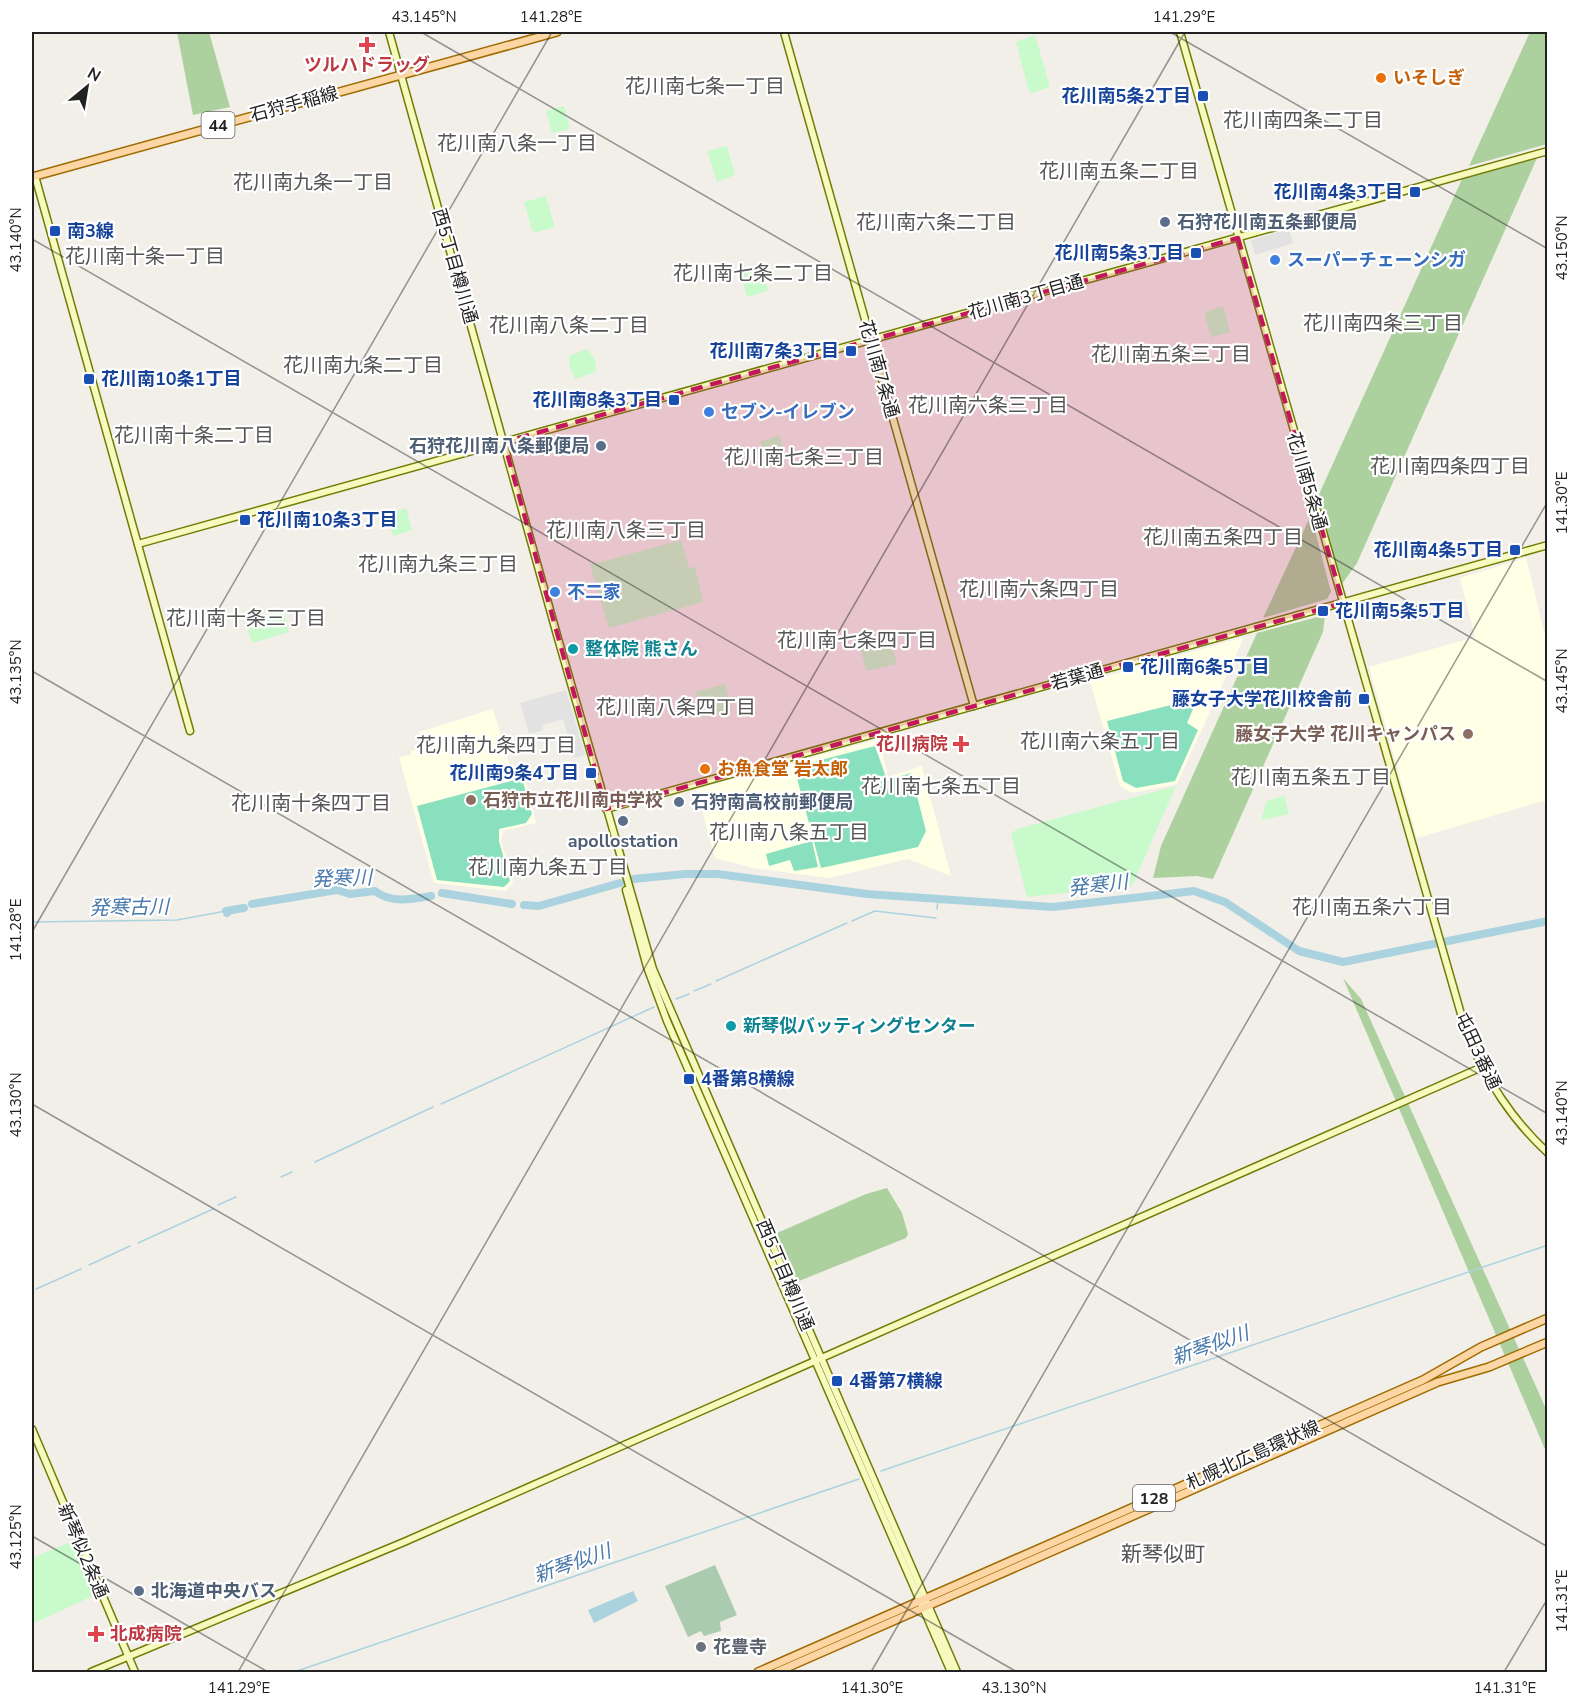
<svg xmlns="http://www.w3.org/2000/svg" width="1579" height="1704" viewBox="0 0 1579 1704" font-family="'Nunito Sans','Noto Sans JP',sans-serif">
  <rect width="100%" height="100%" fill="#f2efe9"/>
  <g fill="#ffffe5">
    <polygon points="1526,558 1547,644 1547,805 1543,801 1417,838 1369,667 1475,637 1460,578"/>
    <polygon points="1244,637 1177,784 1132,793 1120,786 1090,681"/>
    <polygon points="493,709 513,777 524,775 536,823 503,831 501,841 513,882 506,891 434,883 399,757 411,755 411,751 424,747 419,732"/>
    <polygon points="879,739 888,777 922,766 951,876 908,859 829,878 753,868 715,858 696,789"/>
  </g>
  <g fill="#add19e">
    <polygon points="177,32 209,32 230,107 193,115"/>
    <polygon points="1530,32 1547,32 1547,144 1469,166"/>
    <polygon points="1537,158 1357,563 1342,584 1316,501 1462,179"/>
    <polygon points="1311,515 1331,592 1327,599 1263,618"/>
    <polygon points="1325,615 1323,632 1213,879 1197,876 1153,878 1161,846 1257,633"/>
    <polygon points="1343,978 1361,999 1547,1411 1547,1454"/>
    <polygon points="887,1188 902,1213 908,1234 906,1238 799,1281 791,1271 777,1233 866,1194"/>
  </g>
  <polygon fill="#aacbaf" points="715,1565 737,1615 720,1622 721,1631 704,1636 701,1631 688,1637 665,1586"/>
  <g fill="#c8facc">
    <polygon points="1035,35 1050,87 1032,93 1029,92 1016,42"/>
    <polygon points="564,106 570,129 552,133 546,111"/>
    <polygon points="727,146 735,175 717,182 707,151"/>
    <polygon points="546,196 555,227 533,233 524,202"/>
    <polygon points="761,268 768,290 749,297 746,295 741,273"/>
    <polygon points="1223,306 1230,332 1211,337 1205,317 1206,312"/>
    <polygon points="587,349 595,359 596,372 575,379 569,364 569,356"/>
    <polygon points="779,435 786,455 766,461 760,442"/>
    <polygon points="406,508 412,530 393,536 386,514"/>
    <polygon points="681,540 689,568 695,567 703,602 609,628 590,565"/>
    <polygon points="283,610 289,632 252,643 245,620"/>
    <polygon points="889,638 897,664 866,671 860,646"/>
    <polygon points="725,684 732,710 700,718 695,692"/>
    <polygon points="1176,786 1132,886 1027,897 1011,834 1017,829"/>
    <polygon points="1284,796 1289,814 1261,820 1267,801"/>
    <polygon points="71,1542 95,1595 32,1624 32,1558"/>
  </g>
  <g fill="#88e0be">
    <polygon points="1191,700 1196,702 1187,723 1198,730 1175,781 1136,788 1123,781 1107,721"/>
    <polygon points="875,746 887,780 911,773 926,831 918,847 821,868 794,767"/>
    <polygon points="522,778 532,814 526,823 499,829 499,841 510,881 504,887 437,880 417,806"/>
    <polygon points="812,841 818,867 794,871 790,860 769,866 766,854"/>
  </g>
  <g fill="#e2e2e2">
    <polygon points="1289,229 1293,243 1255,255 1251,240"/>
    <polygon points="566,690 585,755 574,758 563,719 542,725 543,730 529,734 520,703"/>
  </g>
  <polygon fill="#aad3df" points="633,1591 638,1601 594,1623 588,1610"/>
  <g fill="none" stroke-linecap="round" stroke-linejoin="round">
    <g stroke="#aad3df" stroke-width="1.5">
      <polyline points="937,909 938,900"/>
      <polyline points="852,921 875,911 936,918"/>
      <polyline points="32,922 177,920 226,911"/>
      <polyline points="716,981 847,923"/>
      <polyline points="694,991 711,984"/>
      <polyline points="676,999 689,994"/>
      <polyline points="441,1104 654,1007"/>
      <polyline points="315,1162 433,1107"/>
      <polyline points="281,1177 292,1172"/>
      <polyline points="218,1205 236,1197"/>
      <polyline points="138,1243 213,1209"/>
      <polyline points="89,1265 130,1246"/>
      <polyline points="36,1289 81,1269"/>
      <polyline points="881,1471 1548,1245"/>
      <polyline points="294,1672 859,1479"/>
    </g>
    <g stroke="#aad3df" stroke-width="8">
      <polyline points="633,879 685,874 718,874 867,894 1053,907 1194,891 1225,902 1299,951 1343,962 1548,921"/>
      <polyline points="442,893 512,904"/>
      <path d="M 252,904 L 337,890 L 350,894 L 375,891 C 391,904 413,899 431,896"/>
      <polyline points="524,905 539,906 620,883"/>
      <polyline points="227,913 226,911 244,908"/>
    </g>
    <defs>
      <g id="secondary">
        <polyline points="389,32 557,635 653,969 957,1672"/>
        <polyline points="784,32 974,706"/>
        <path d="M 1180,32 L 1467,1035 C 1487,1080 1511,1119 1548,1153"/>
        <polyline points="35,176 190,731"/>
        <polyline points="138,544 1548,151"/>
        <polyline points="606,809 1548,545"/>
        <polyline points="626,890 647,967 667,1021 951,1672"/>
        <polyline points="32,1429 135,1672"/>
        <polyline points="91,1672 404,1542 1482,1067"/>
      </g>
      <g id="primary">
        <polyline points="32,177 557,32"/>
        <polyline points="758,1672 1423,1380 1481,1347 1548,1318"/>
        <polyline points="777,1672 1438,1382 1489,1367 1548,1342"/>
      </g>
    </defs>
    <use href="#secondary" stroke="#707d05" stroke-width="9"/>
    <use href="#primary" stroke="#a06b00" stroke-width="10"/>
    <use href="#secondary" stroke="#f7fabf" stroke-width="6"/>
    <use href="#primary" stroke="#fcd6a4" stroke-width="7"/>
  </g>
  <path fill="#c2185b" fill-opacity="0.2" stroke="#c2185b" stroke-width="4.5" stroke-dasharray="12 8" stroke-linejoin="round" d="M 1238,238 L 1343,603 L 606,809 L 504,442 Z"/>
  <path fill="none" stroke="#222" stroke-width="1.5" stroke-opacity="0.45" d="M 421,32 L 1548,682M 1170,32 L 1548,249M 32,239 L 1548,1114M 32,671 L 1548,1547M 32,932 L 552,32M 32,1104 L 1017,1672M 32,1536 L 268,1672M 238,1672 L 1185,32M 871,1672 L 1548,501M 1504,1672 L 1548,1598"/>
  <g fill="#e0444e" stroke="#fff" stroke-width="2">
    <path d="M364 36h6v6h6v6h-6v6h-6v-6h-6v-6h6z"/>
    <path d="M958 735h6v6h6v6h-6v6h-6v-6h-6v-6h6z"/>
    <path d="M93 1625h6v6h6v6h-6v6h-6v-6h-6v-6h6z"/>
  </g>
  <g fill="#e8710a" stroke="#fff" stroke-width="2">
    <circle cx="1381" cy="78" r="6"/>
    <circle cx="705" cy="769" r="6"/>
  </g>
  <g fill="#1a4fb4" stroke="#fff" stroke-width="2">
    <rect x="1197" y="90" width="12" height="12" rx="3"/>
    <rect x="1409" y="186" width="12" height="12" rx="3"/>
    <rect x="49" y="225" width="12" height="12" rx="3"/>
    <rect x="1190" y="247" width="12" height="12" rx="3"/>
    <rect x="845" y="345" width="12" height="12" rx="3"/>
    <rect x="83" y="373" width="12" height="12" rx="3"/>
    <rect x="668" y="394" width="12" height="12" rx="3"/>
    <rect x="239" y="514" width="12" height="12" rx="3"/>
    <rect x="1509" y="544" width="12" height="12" rx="3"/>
    <rect x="1317" y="605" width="12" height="12" rx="3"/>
    <rect x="1122" y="661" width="12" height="12" rx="3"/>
    <rect x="1358" y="693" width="12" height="12" rx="3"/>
    <rect x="585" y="767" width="12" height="12" rx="3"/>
    <rect x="683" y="1073" width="12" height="12" rx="3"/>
    <rect x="831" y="1375" width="12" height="12" rx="3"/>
  </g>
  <g fill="#5c6f8a" stroke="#fff" stroke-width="2">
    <circle cx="1165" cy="222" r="6"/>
    <circle cx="601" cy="446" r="6"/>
    <circle cx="679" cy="802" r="6"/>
    <circle cx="623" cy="821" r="6"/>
    <circle cx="139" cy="1591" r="6"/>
  </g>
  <g fill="#3f7fe0" stroke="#fff" stroke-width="2">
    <circle cx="1275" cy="260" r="6"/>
    <circle cx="709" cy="412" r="6"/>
    <circle cx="555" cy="592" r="6"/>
  </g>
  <g fill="#0f9aa8" stroke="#fff" stroke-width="2">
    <circle cx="573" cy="649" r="6"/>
    <circle cx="731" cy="1026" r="6"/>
  </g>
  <g fill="#8d6e63" stroke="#fff" stroke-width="2">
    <circle cx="1468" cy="734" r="6"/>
    <circle cx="471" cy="800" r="6"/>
  </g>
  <circle fill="#6b7280" stroke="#fff" stroke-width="2" cx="701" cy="1647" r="6"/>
  <g text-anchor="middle" stroke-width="4.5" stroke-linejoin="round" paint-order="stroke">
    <g fill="#fff" stroke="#646464" stroke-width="1.5">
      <rect x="201.5" y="112" width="33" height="26" rx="4.5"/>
      <rect x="1133" y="1485" width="42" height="26" rx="4.5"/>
    </g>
    <g font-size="16" font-weight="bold" fill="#222">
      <text x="218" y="131">44</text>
      <text x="1154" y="1504">128</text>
    </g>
    <g font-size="18" font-weight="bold" fill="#be3a42" stroke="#fff">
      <text x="367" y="71">ツルハドラッグ</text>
      <text x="948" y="750" text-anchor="end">花川病院</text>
      <text x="110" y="1640" text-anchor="start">北成病院</text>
    </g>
    <g font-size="18" font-weight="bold" fill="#c56008" stroke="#fff" text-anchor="start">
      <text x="1393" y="84">いそしぎ</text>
      <text x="717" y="775">お魚食堂 岩太郎</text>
    </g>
    <g font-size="18" font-weight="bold" fill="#164399" stroke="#fff" text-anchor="end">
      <text x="1191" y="102">花川南5条2丁目</text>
      <text x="1403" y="198">花川南4条3丁目</text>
      <text x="67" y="237" text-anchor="start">南3線</text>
      <text x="1184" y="259">花川南5条3丁目</text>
      <text x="839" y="357">花川南7条3丁目</text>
      <text x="101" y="385" text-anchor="start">花川南10条1丁目</text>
      <text x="662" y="406">花川南8条3丁目</text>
      <text x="257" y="526" text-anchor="start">花川南10条3丁目</text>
      <text x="1503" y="556">花川南4条5丁目</text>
      <text x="1335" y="617" text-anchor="start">花川南5条5丁目</text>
      <text x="1140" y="673" text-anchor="start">花川南6条5丁目</text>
      <text x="1352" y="705">藤女子大学花川校舎前</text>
      <text x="579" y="779">花川南9条4丁目</text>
      <text x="701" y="1085" text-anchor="start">4番第8横線</text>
      <text x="849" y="1387" text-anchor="start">4番第7横線</text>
    </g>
    <g font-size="18" fill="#222" stroke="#fff">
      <text transform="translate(294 104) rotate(-15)" y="6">石狩手稲線</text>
      <text transform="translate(455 266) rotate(74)" y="6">西5丁目樽川通</text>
      <text transform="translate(1026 297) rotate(-16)" y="6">花川南3丁目通</text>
      <text transform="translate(879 369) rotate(74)" y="6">花川南7条通</text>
      <text transform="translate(1307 481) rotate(74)" y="6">花川南5条通</text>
      <text transform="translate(1077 677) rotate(-16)" y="6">若葉通</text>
      <text transform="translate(1478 1051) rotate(65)" y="6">屯田3番通</text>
      <text transform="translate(785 1275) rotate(67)" y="6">西5丁目樽川通</text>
      <text transform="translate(1253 1455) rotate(-24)" y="6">札幌北広島環状線</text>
      <text transform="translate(83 1551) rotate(67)" y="6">新琴似2条通</text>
    </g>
    <g font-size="18" font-weight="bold" fill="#4e5e75" stroke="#fff" text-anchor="start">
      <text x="1177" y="228">石狩花川南五条郵便局</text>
      <text x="589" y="452" text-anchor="end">石狩花川南八条郵便局</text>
      <text x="691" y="808">石狩南高校前郵便局</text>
      <text x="623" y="847" text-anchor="middle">apollostation</text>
      <text x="151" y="1597">北海道中央バス</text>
    </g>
    <g font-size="18" font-weight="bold" fill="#366cbe" stroke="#fff" text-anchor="start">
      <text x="1287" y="266">スーパーチェーンシガ</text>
      <text x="721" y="418">セブン-イレブン</text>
      <text x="567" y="598">不二家</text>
    </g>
    <g font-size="18" font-weight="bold" fill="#0d838f" stroke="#fff" text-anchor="start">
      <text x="585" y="655">整体院 熊さん</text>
      <text x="743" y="1032">新琴似バッティングセンター</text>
    </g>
    <g font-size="18" font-weight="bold" fill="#785e54" stroke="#fff" text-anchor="end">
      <text x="1456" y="740">藤女子大学 花川キャンパス</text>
      <text x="483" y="806" text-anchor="start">石狩市立花川南中学校</text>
    </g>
    <g font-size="18" font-weight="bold" fill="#5b616d" stroke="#fff" text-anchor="start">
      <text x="713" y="1653">花豊寺</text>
    </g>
    <g font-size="20" fill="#555" stroke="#fff">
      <text x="705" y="93">花川南七条一丁目</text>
      <text x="1303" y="127">花川南四条二丁目</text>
      <text x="517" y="150">花川南八条一丁目</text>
      <text x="1119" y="178">花川南五条二丁目</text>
      <text x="313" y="189">花川南九条一丁目</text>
      <text x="936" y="229">花川南六条二丁目</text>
      <text x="145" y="263">花川南十条一丁目</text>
      <text x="753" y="280">花川南七条二丁目</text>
      <text x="1383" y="330">花川南四条三丁目</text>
      <text x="569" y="332">花川南八条二丁目</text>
      <text x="1171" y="361">花川南五条三丁目</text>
      <text x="363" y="372">花川南九条二丁目</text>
      <text x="988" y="412">花川南六条三丁目</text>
      <text x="194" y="442">花川南十条二丁目</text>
      <text x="804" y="464">花川南七条三丁目</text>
      <text x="1450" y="473">花川南四条四丁目</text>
      <text x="626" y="537">花川南八条三丁目</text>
      <text x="1223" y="544">花川南五条四丁目</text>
      <text x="438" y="571">花川南九条三丁目</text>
      <text x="1039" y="596">花川南六条四丁目</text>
      <text x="246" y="625">花川南十条三丁目</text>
      <text x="857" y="647">花川南七条四丁目</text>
      <text x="676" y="714">花川南八条四丁目</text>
      <text x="1100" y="748">花川南六条五丁目</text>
      <text x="496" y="752">花川南九条四丁目</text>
      <text x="1311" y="784">花川南五条五丁目</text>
      <text x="941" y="793">花川南七条五丁目</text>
      <text x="311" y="810">花川南十条四丁目</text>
      <text x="789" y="839">花川南八条五丁目</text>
      <text x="548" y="874">花川南九条五丁目</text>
      <text x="1372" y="914">花川南五条六丁目</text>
    </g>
    <g font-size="20" font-style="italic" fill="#4a7aab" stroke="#fff">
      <text transform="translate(342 878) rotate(-2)" y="7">発寒川</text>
      <text transform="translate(1098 885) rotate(-7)" y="7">発寒川</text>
      <text transform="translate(129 907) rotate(-1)" y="7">発寒古川</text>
      <text transform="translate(1210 1345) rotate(-19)" y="7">新琴似川</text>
      <text transform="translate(572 1563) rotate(-19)" y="7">新琴似川</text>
    </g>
    <g font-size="21" fill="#555" stroke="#fff">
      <text x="1163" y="1561">新琴似町</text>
    </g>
  </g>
  <rect width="1579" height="1704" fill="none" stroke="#ffffff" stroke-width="66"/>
  <g transform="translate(87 87) rotate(30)" stroke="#ffffff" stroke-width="4.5" paint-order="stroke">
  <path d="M0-4.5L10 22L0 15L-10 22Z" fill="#222222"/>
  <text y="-9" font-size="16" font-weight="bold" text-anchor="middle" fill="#222222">N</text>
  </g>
  <rect x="33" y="33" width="1513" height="1638" fill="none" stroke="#222" stroke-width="2"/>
  <g font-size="15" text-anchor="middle" fill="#222">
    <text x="424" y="22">43.145°N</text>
    <text x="551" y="22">141.28°E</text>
    <text x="1184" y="22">141.29°E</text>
    <text transform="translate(16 240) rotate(-90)" y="5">43.140°N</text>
    <text transform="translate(1562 248) rotate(-90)" y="5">43.150°N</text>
    <text transform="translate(1562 503) rotate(-90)" y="5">141.30°E</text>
    <text transform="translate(16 672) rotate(-90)" y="5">43.135°N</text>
    <text transform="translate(1562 681) rotate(-90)" y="5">43.145°N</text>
    <text transform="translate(16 930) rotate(-90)" y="5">141.28°E</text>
    <text transform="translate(16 1105) rotate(-90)" y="5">43.130°N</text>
    <text transform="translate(1562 1113) rotate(-90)" y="5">43.140°N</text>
    <text transform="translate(16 1537) rotate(-90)" y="5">43.125°N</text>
    <text transform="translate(1562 1601) rotate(-90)" y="5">141.31°E</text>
    <text x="239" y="1693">141.29°E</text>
    <text x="872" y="1693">141.30°E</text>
    <text x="1014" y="1693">43.130°N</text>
    <text x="1505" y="1693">141.31°E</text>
  </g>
</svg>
